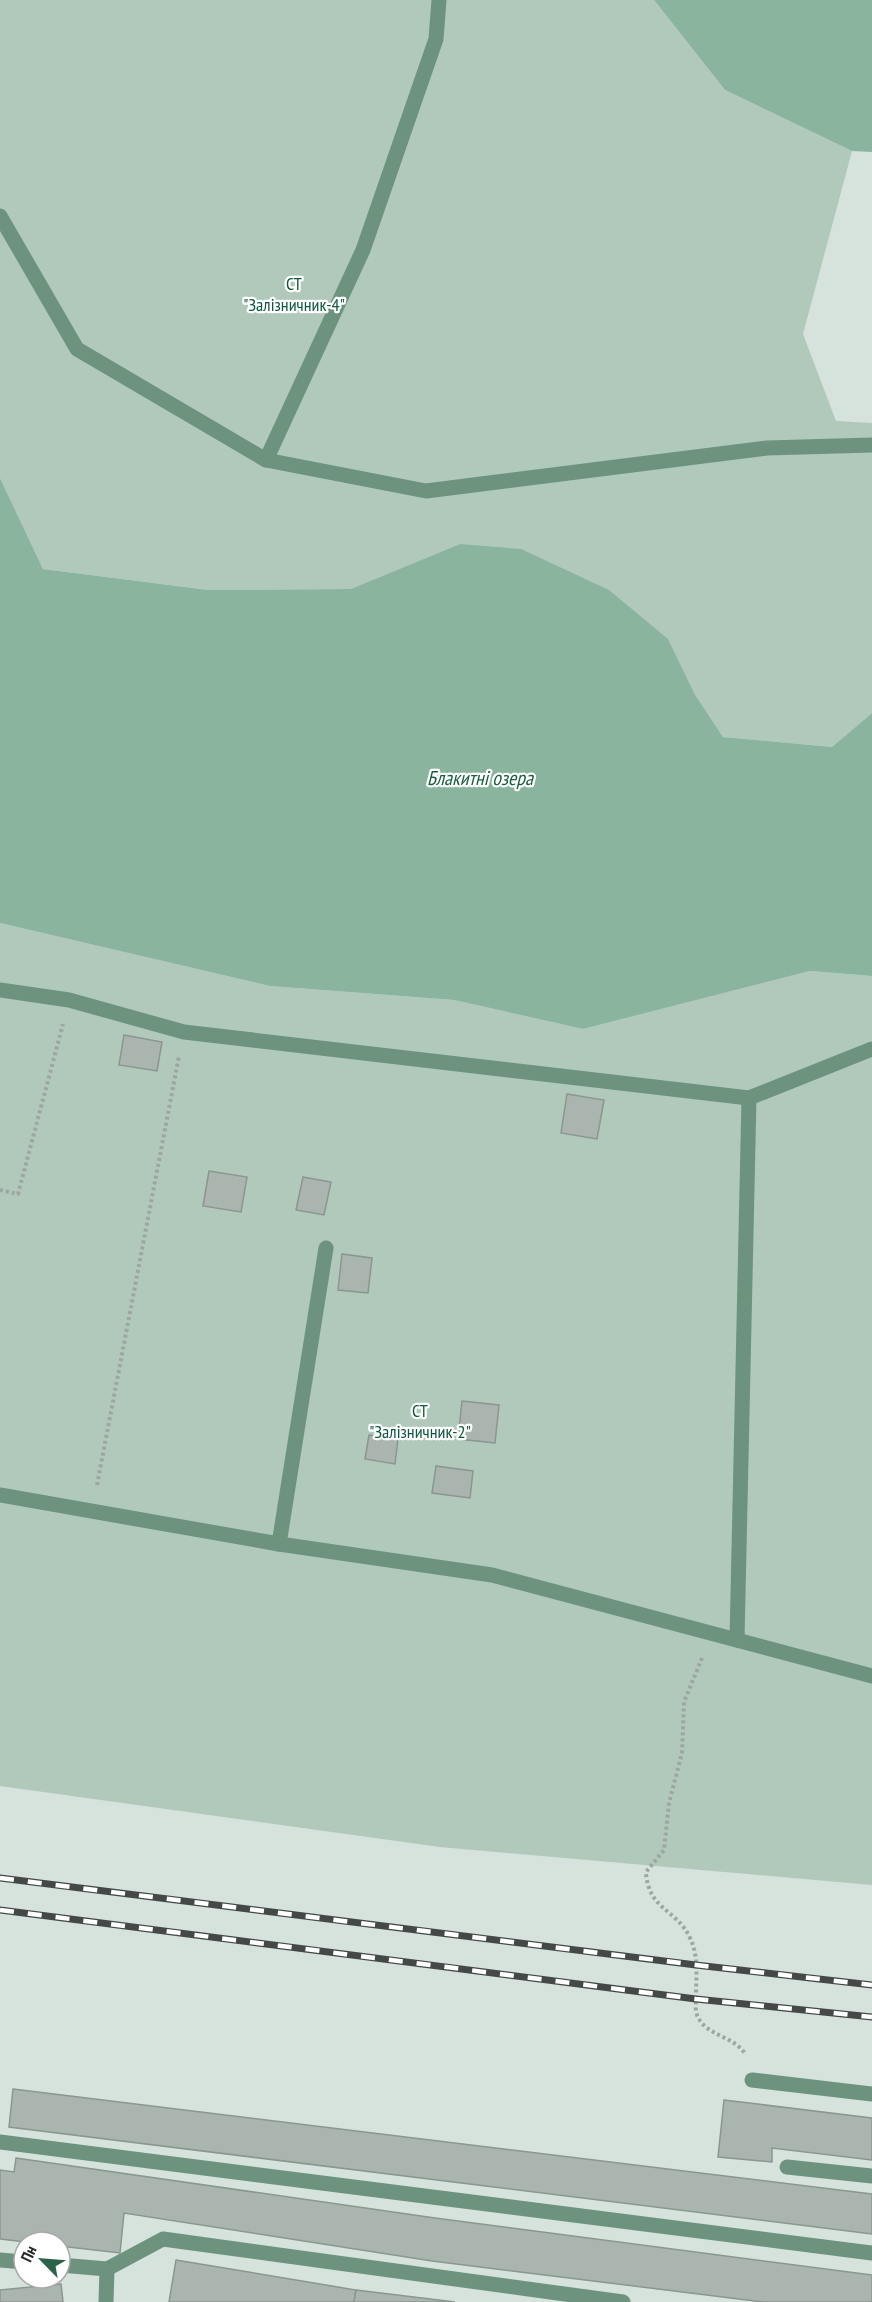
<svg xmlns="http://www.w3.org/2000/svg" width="872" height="2302" viewBox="0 0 872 2302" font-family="'PT Sans Narrow',sans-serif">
  <rect width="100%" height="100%" fill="#d6e2dc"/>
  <g fill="#b0c9bb">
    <polygon points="0,0 654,0 725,90 852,151 803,334 836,421 872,423 872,713 832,747 723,737 694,693 460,544 352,589 208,590 43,569 0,478"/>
    <polygon points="0,923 270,986 454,1000 583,1029 810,971 872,976 872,1885 440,1847 0,1786"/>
  </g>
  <g fill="#8bb49e">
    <polygon points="654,0 872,0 872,152 852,151 725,90"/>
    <polygon points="0,478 43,569 208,590 351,589 460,544 521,549 609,590 668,639 694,693 723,737 832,747 872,713 872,976 810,971 583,1029 454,1000 270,986 0,923"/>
  </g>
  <g fill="#aab5af" stroke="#8b9690" stroke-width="1.5">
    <polygon points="124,1035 162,1042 157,1071 119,1065"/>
    <polygon points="567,1094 604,1100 597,1139 561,1133"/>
    <polygon points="209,1171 247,1177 241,1212 203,1206"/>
    <polygon points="303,1177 331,1182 324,1215 296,1210"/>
    <polygon points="342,1254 372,1258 368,1293 338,1290"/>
    <polygon points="462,1401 499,1405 495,1443 458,1439"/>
    <polygon points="369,1435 398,1439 395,1464 365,1459"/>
    <polygon points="436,1466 473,1471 470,1498 432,1493"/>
    <polygon points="13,2089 872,2194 872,2234 9,2127"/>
    <polygon points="724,2100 872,2118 872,2160 772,2148 772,2162 718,2157"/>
    <polygon points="16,2158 435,2218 872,2275 872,2302 763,2302 432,2261 124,2213 120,2253 60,2246 60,2242 26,2242 0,2239 0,2170 14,2172"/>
    <polygon points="176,2260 356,2290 354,2302 169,2302"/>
    <polygon points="61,2284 63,2302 0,2302 0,2290"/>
    <polygon points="356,2290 455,2302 354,2302"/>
  </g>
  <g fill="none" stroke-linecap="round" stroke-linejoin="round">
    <g stroke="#9da6a1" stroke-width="4" stroke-dasharray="3 3" stroke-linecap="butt">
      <polyline points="0,1190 18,1194 63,1024"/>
      <polyline points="97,1485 179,1056"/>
      <path d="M 702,1658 L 684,1702 L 682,1753 L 669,1803 L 664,1850 L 646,1872 C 648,1910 677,1909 690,1938 C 699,1956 696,1977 696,1997 C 696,2002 695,2010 697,2015 C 705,2036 735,2036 746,2055"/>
    </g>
    <g stroke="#6d937f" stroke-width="15">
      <polyline points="0,216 77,349 266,460 426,491 767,448 872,445"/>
      <polyline points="266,460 363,250 436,39 439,0"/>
      <polyline points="0,990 69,1000 184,1032 749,1098"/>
      <polyline points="0,1495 279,1544 492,1575 872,1676"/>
      <polyline points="279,1544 326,1248"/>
      <polyline points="737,1640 749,1098 872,1049"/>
      <polyline points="752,2080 872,2094"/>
      <polyline points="0,2142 872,2253"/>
      <polyline points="787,2167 872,2176"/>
      <polyline points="0,2260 24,2262"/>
      <polyline points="60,2265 107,2269 106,2302"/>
      <polyline points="107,2269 163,2239 623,2302"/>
    </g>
    <defs>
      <g id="rail">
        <polyline points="0,1878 696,1965 872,1985"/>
        <polyline points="0,1910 696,1999 872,2017"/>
      </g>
    </defs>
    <use href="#rail" stroke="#444947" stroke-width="7"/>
    <use href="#rail" stroke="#fff" stroke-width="4.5" stroke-dasharray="14" stroke-linecap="butt"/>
  </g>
  <g text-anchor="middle" stroke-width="4.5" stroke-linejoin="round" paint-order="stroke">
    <g font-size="18" fill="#0e583c" stroke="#fff">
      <text x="294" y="290">СТ<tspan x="294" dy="21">"Залізничник-4"</tspan></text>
      <text x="420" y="1417">СТ<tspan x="420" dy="21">"Залізничник-2"</tspan></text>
    </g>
    <g font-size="20" font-style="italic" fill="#185f42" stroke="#fff">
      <text x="480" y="785">Блакитні озера</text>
    </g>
  </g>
  <g transform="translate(42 2260) rotate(295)"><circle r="28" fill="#ffffff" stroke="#a8a9a9" stroke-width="1.5"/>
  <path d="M0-4.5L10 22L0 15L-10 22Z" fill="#2b6249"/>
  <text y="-9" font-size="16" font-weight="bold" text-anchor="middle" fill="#252927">Пн</text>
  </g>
</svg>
